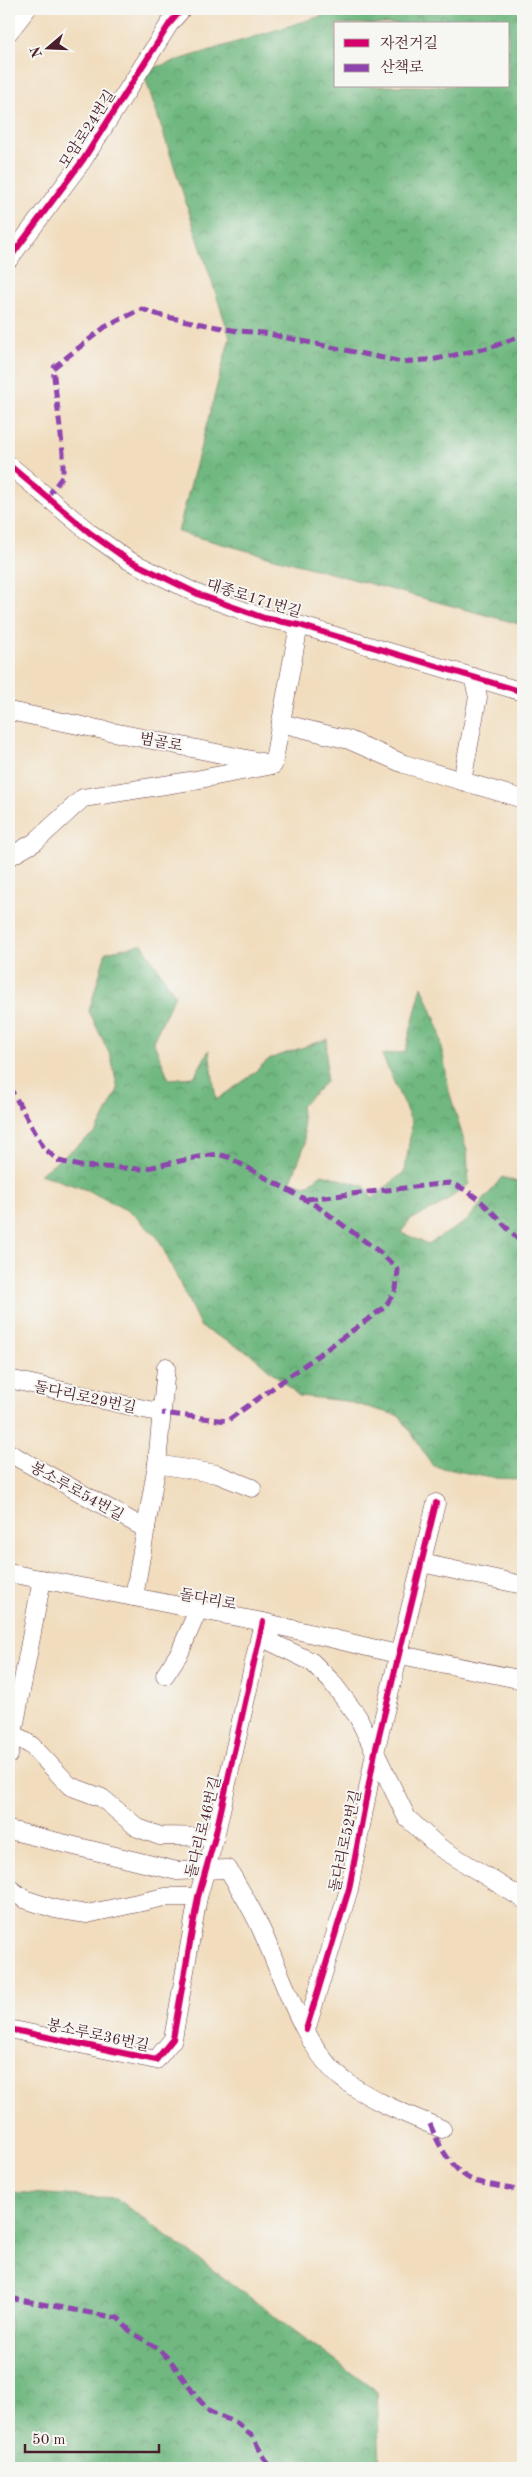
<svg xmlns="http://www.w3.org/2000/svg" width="532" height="2477" viewBox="0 0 532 2477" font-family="'Old Standard TT','Noto Serif KR',serif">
  <defs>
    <pattern id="forest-crowns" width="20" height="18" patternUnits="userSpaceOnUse" patternTransform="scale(1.25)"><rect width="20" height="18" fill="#6fb880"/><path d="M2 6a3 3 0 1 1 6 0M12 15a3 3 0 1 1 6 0" fill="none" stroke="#5d9569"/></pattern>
  </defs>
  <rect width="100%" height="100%" fill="#f6f6f2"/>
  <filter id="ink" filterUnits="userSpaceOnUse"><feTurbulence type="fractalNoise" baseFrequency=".02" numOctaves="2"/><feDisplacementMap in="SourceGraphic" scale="10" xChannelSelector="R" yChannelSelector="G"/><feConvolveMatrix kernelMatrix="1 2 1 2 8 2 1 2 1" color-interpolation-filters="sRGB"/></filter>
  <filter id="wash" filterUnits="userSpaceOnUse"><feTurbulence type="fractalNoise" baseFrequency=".0096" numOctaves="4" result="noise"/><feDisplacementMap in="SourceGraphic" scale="20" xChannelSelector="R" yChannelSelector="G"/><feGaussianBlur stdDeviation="1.12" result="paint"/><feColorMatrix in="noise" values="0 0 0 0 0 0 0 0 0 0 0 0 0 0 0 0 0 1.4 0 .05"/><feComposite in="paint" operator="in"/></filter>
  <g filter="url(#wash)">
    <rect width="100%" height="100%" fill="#f1ddbe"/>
    <g fill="url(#forest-crowns)" stroke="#5c6c56" fill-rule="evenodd">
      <path d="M 344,9 L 523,9 L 523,625 L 178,532 L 230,337 L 143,71 ZM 336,24 L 508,24 L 508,86 L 336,86 Z"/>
      <polygon points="142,944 175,995 153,1041 169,1079 194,1077 209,1050 216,1100 248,1078 269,1059 327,1039 326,1082 301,1106 305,1144 291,1181 306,1186 322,1174 364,1186 373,1198 405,1171 412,1123 382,1055 405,1052 422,986 439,1029 449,1091 467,1151 469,1184 438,1207 409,1220 402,1233 428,1244 467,1221 502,1177 523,1184 523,1223 518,1237 523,1237 523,1479 491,1478 433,1466 400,1416 345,1401 299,1396 251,1354 201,1327 158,1238 132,1213 87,1190 40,1174 97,1131 118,1090 111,1057 89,1011 106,952"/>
      <polygon points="9,2192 116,2198 377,2392 380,2468 104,2468 9,2457"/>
    </g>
  </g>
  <g filter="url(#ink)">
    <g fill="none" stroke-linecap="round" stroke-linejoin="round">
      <defs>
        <g id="minor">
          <polyline points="9,32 27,9"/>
          <polyline points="9,259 83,160 170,23 182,9"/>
          <polyline points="9,465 90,533 128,560 200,595 264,618 299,625 523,692"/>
          <polyline points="9,711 266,763"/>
          <polyline points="281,723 349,740 404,764 523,799"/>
          <polyline points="273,765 299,625"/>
          <polyline points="462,781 478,697 473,677"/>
          <polyline points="9,857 35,842 83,798 190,781 273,765"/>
          <polyline points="9,1379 162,1413"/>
          <polyline points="9,1453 146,1529"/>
          <polyline points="157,1464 217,1474 252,1488"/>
          <polyline points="422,1563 523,1585"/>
          <polyline points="9,1573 263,1622 401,1655 523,1680"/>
          <polyline points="134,1597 157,1464 166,1367"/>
          <polyline points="270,1624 271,1642 312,1662 331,1681 358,1717 407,1818 439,1847 523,1899"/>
          <polyline points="165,1675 180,1652 198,1610"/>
          <polyline points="14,1734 32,1746 70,1786 102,1798 138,1828 160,1836 215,1837"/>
          <polyline points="9,1755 42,1579"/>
          <path d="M 9,1830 L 177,1871 L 228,1869 C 239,1888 252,1908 261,1929 C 281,1972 305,2052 344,2080 C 373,2102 409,2115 442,2129"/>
          <polyline points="9,1888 24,1899 55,1909 87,1914 165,1897 198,1897"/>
          <polyline points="9,2029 156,2060 173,2039 198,1897 215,1837 263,1622"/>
          <polyline points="306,2030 349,1889 375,1752 436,1503"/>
        </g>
      </defs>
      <use href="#minor" stroke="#633c41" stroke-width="19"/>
      <use href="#minor" stroke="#fff" stroke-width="18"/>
      <g stroke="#8e44ad" stroke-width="5" stroke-dasharray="10 5" stroke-linecap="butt">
        <polyline points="47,497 63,476 63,453 53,368 105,327 142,309 162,316 237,331 264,333 402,362 436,359 492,347 523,335"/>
        <polyline points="9,1086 44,1148 59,1161 80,1166 143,1169 203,1156 218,1154 228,1157 317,1206 381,1253 398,1270 396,1289 385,1307 227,1421 162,1413"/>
        <path d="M 307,1199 L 449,1183 C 479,1191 501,1224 523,1244"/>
        <path d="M 430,2124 C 438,2144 454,2176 478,2182 C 493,2186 508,2187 523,2192"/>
        <polyline points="9,2298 118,2318 131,2332 157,2348 170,2360 195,2395 210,2412 237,2423 252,2436 270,2468"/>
      </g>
      <defs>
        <g id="cycleway">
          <polyline points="9,259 83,160 170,23 182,9"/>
          <polyline points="9,465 90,533 128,560 200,595 264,618 299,625 523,692"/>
          <polyline points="9,2029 156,2060 173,2039 198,1897 215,1837 263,1622"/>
          <polyline points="306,2030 349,1889 375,1752 436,1503"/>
        </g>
      </defs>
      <use href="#cycleway" stroke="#f6f6f2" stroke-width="9"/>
      <use href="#cycleway" stroke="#d6006c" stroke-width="6"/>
    </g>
  </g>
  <g text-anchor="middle" stroke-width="4" stroke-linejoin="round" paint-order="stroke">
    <g font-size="15" fill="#4a1f2b" stroke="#f6f6f2">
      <text transform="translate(87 129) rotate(-57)" y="5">모암로24번길</text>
      <text transform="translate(254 598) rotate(17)" y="5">대종로171번길</text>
      <text transform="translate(161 742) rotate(11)" y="5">범골로</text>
      <text transform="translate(85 1397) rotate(12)" y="5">돌다리로29번길</text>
      <text transform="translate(77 1491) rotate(29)" y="5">봉소루로54번길</text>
      <text transform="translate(208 1599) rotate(11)" y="5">돌다리로</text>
      <text transform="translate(203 1827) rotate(-76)" y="5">돌다리로46번길</text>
      <text transform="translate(345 1841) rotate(-78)" y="5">돌다리로52번길</text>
      <text transform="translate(98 2035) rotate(12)" y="5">봉소루로36번길</text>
    </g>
  </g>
  <rect width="532" height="2477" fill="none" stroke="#f6f6f2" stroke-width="30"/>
  <rect x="334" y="22" width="175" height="65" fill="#f6f6f2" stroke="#b1a0a2"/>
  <rect x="344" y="39" width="25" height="8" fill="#d6006c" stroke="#b1a0a2"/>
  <text x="380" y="48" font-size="15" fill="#4a1f2b">자전거길</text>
  <rect x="344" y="64" width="25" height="8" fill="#8e44ad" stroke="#b1a0a2"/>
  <text x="380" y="72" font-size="15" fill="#4a1f2b">산책로</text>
  <g transform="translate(48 48) rotate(251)" stroke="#f6f6f2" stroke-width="4" paint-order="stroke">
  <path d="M0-4L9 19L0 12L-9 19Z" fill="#4a1f2b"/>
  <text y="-8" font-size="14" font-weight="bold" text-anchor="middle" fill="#4a1f2b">N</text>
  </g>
  <path d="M25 2444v8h134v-8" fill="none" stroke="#4a1f2b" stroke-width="2.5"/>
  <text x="32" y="2444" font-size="15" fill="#4a1f2b" stroke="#f6f6f2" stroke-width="4" paint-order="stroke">50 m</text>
</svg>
